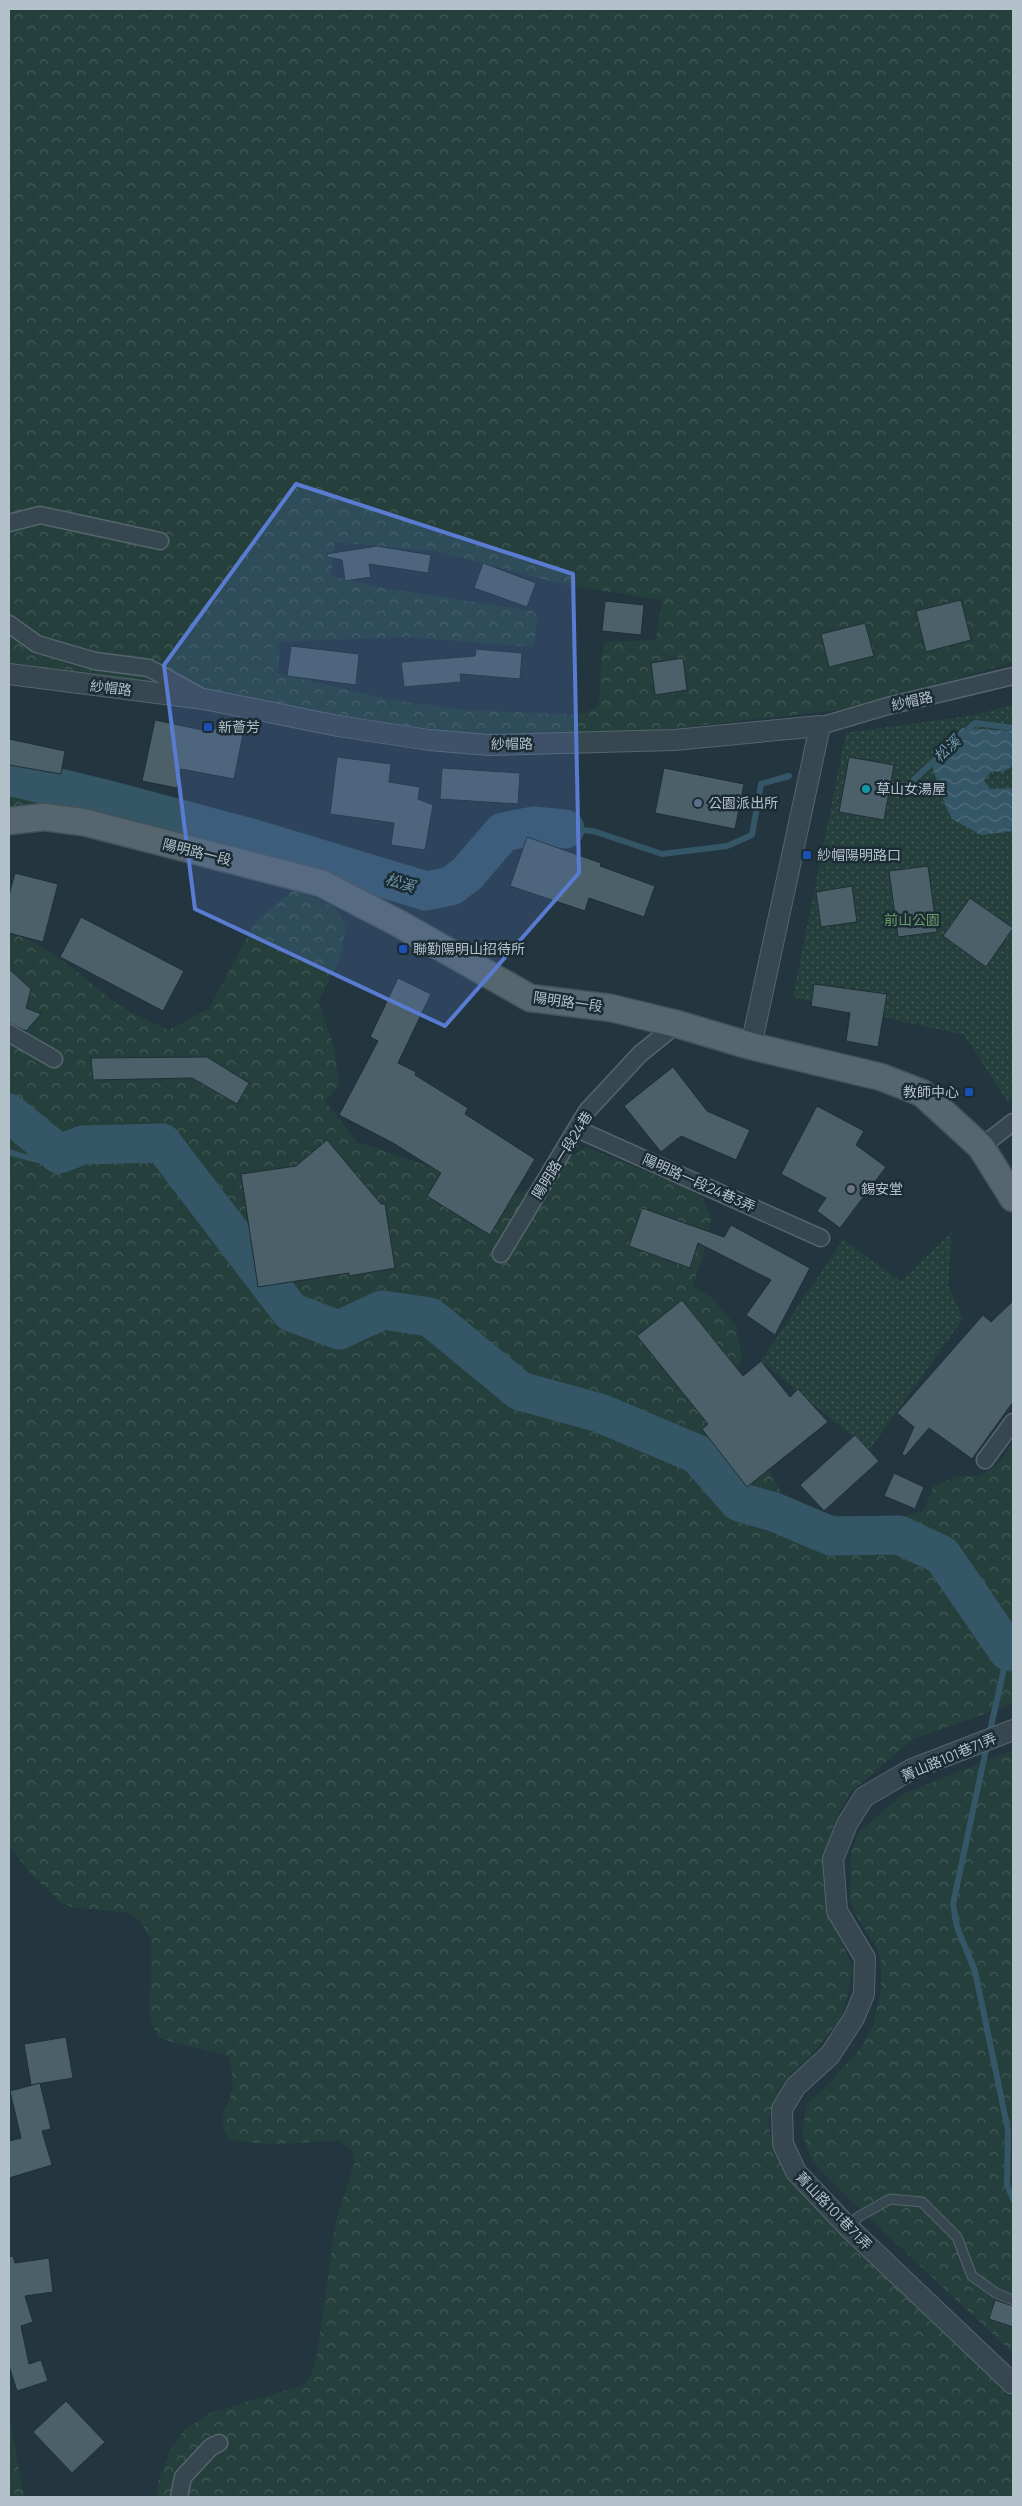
<svg xmlns="http://www.w3.org/2000/svg" width="1022" height="2506" viewBox="0 0 1022 2506" font-family="Manrope,'Noto Sans TC',sans-serif">
  <defs>
    <pattern id="forest-crowns" width="20" height="18" patternUnits="userSpaceOnUse" patternTransform="scale(1.25)"><rect width="20" height="18" fill="#25403c"/><path d="M2 6a3 3 0 1 1 6 0M12 15a3 3 0 1 1 6 0" fill="none" stroke="#425a57"/></pattern>
    <pattern id="park-dots" width="8" height="8" patternUnits="userSpaceOnUse" patternTransform="scale(1.25)"><rect width="8" height="8" fill="#25403c"/><path d="M2 2h.1M6 6h.1" fill="none" stroke="#425a57" stroke-width="1.8" stroke-linecap="round"/></pattern>
    <pattern id="water-waves" width="16" height="10" patternUnits="userSpaceOnUse" patternTransform="scale(1.25)"><rect width="16" height="10" fill="#355666"/><path d="M0 5q4-4 8 0t8 0" fill="none" stroke="#506c7b"/></pattern>
  </defs>
  <rect width="100%" height="100%" fill="#23363f"/>
  <g fill="url(#forest-crowns)" fill-rule="evenodd">
    <path d="M 9,9 L 1013,9 L 1013,662 L 856,708 L 667,729 L 487,740 L 9,669 ZM 335,542 L 440,552 L 565,585 L 662,600 L 656,640 L 605,642 C 598,663 603,686 597,708 L 578,715 L 467,710 L 391,700 L 277,673 L 281,642 L 404,637 L 533,647 L 538,616 L 533,611 L 384,588 L 331,576 Z"/>
    <polygon points="9,785 46,806 25,809 9,808"/>
    <path d="M 296,888 L 335,908 L 346,926 L 340,960 L 318,1001 L 334,1047 L 339,1085 L 325,1101 L 357,1142 L 499,1190 L 520,1194 L 586,1147 L 701,1194 L 711,1219 L 702,1261 L 692,1286 L 710,1296 L 736,1326 L 742,1359 L 720,1392 L 723,1413 L 702,1430 L 747,1486 L 768,1470 L 785,1499 L 811,1513 L 891,1520 L 923,1511 L 934,1486 L 957,1476 L 980,1476 L 1000,1462 L 1013,1442 L 1013,1704 L 913,1739 L 852,1791 L 837,1815 L 823,1864 L 828,1911 L 853,1968 L 848,1994 L 839,2021 L 814,2052 L 790,2074 L 775,2100 L 768,2120 L 772,2145 L 790,2177 L 844,2237 L 916,2302 L 1013,2399 L 1013,2497 L 156,2497 L 159,2480 L 170,2451 L 184,2430 L 210,2413 L 304,2385 L 311,2375 L 316,2362 L 336,2220 L 355,2161 L 352,2151 L 339,2140 C 301,2143 266,2147 228,2139 C 215,2110 228,2114 232,2089 C 234,2078 231,2068 229,2057 C 206,2048 181,2047 158,2037 L 150,2019 L 151,1939 L 140,1921 L 129,1913 L 71,1907 L 59,1901 L 32,1875 L 9,1846 L 9,933 C 57,946 87,985 127,1010 C 140,1018 156,1024 169,1030 L 209,1009 L 256,921 Z"/>
    <polygon points="1013,1750 1013,2353 830,2181 812,2160 803,2137 805,2112 808,2103 829,2084 861,2048 873,2026 881,1989 881,1962 878,1950 853,1910 850,1899 851,1853 859,1832 903,1794"/>
    <polygon points="9,2414 24,2497 9,2497"/>
  </g>
  <g fill="url(#park-dots)">
    <polygon points="1013,705 1013,1098 1008,1102 964,1035 793,997 846,733 975,715"/>
    <polygon points="952,1232 948,1285 963,1319 869,1450 761,1361 843,1240 901,1281"/>
  </g>
  <polygon fill="url(#water-waves)" points="962,728 1013,731 1013,766 1003,772 992,771 984,780 990,789 1013,788 1013,831 981,835 952,819 946,807 932,766"/>
  <g fill="none" stroke-linecap="round" stroke-linejoin="round">
    <g stroke="#355666" stroke-width="6">
      <polyline points="965,732 975,723 1013,728"/>
      <polyline points="905,788 952,744"/>
      <polyline points="906,788 946,788"/>
      <polyline points="565,829 593,831 662,854 727,846 752,835 761,784 789,776"/>
      <path d="M 9,1152 C 21,1156 38,1161 51,1162 L 59,1154"/>
      <polyline points="989,1735 1008,1651 1013,1650"/>
      <polyline points="987,1745 953,1904 957,1927 975,1971 1008,2130 1007,2185 1013,2199"/>
    </g>
    <g stroke="#355666" stroke-width="39">
      <polyline points="9,776 109,800 254,839 426,891 451,886 467,874 503,832 533,826 565,829"/>
      <polyline points="9,1113 59,1154 83,1145 162,1143 291,1312 339,1330 382,1310 430,1317 520,1391 600,1413 697,1454 739,1502 774,1512 831,1536 899,1535 942,1555 1008,1651"/>
    </g>
  </g>
  <g fill="#4c606a" stroke="#1e2e36">
    <polygon points="377,546 431,555 428,573 369,564 371,577 345,581 342,560 327,557 327,554"/>
    <polygon points="483,563 536,583 527,607 474,588"/>
    <polygon points="961,600 971,640 926,652 916,611"/>
    <polygon points="605,601 644,605 641,635 602,631"/>
    <polygon points="865,623 874,656 829,667 821,634"/>
    <polygon points="291,646 359,654 356,685 287,676"/>
    <polygon points="476,649 522,653 520,679 460,674 461,682 404,687 401,662 475,656"/>
    <polygon points="683,658 687,690 655,695 651,663"/>
    <polygon points="155,720 207,731 208,727 243,734 234,779 181,769 177,788 142,781"/>
    <polygon points="9,739 65,751 61,774 9,765"/>
    <polygon points="337,757 391,764 389,782 420,787 418,799 433,805 425,850 391,845 394,823 330,814"/>
    <polygon points="849,757 894,765 884,820 839,812"/>
    <polygon points="442,768 520,773 518,804 440,799"/>
    <polygon points="664,768 744,784 735,829 655,813"/>
    <polygon points="527,837 601,863 600,866 655,886 644,917 589,898 585,911 510,886"/>
    <polygon points="928,866 937,932 898,937 889,871"/>
    <polygon points="15,873 58,884 43,942 9,933 9,895"/>
    <polygon points="852,886 857,922 821,927 816,892"/>
    <polygon points="970,898 1013,928 986,967 943,936"/>
    <polygon points="81,917 184,971 163,1011 60,957"/>
    <polygon points="9,969 31,989 26,1008 41,1014 26,1031 9,1023"/>
    <polygon points="398,978 431,994 398,1063 416,1072 415,1075 468,1108 465,1114 535,1159 490,1235 427,1196 441,1173 393,1143 339,1115 378,1041 370,1037"/>
    <polygon points="814,984 887,994 878,1047 846,1041 850,1013 811,1006"/>
    <polygon points="207,1057 249,1083 237,1104 192,1078 93,1080 91,1058"/>
    <polygon points="673,1067 707,1111 750,1130 736,1160 681,1136 661,1152 624,1106"/>
    <polygon points="817,1106 864,1131 856,1145 886,1167 840,1228 817,1211 826,1198 781,1174"/>
    <polygon points="327,1140 381,1204 385,1204 395,1268 349,1276 349,1273 258,1287 241,1174 296,1166"/>
    <polygon points="642,1208 724,1237 731,1225 810,1268 775,1335 746,1315 771,1280 698,1243 690,1268 629,1246"/>
    <polygon points="682,1300 743,1376 761,1361 790,1397 798,1389 828,1422 747,1487 702,1429 708,1424 637,1336"/>
    <polygon points="1013,1301 1013,1402 972,1459 929,1428 905,1456 902,1454 914,1427 897,1413 983,1315 991,1322"/>
    <polygon points="855,1435 879,1461 824,1511 800,1485"/>
    <polygon points="894,1473 924,1487 915,1509 884,1496"/>
    <polygon points="66,2037 73,2078 31,2085 24,2044"/>
    <polygon points="40,2083 51,2129 42,2131 52,2165 9,2178 9,2141 21,2138 10,2091"/>
    <polygon points="13,2256 15,2263 49,2258 53,2292 25,2296 33,2322 21,2326 29,2364 41,2360 48,2381 17,2391 9,2366 9,2257"/>
    <polygon points="995,2300 1013,2306 1013,2327 989,2319"/>
    <polygon points="66,2401 105,2442 72,2473 33,2432"/>
  </g>
  <g fill="none" stroke-linecap="round" stroke-linejoin="round">
    <defs>
      <polyline id="service" points="849,2228 858,2217 890,2199 922,2202 957,2237 972,2276 996,2293 1013,2300"/>
      <g id="minor">
        <polyline points="9,523 40,515 160,541"/>
        <polyline points="9,624 37,644 95,661 149,668 198,695"/>
        <polyline points="820,726 888,706 1013,676"/>
        <polyline points="9,1033 54,1059"/>
        <polyline points="577,1129 821,1238"/>
        <polyline points="981,1147 1013,1122"/>
        <polyline points="501,1254 587,1111 640,1054 677,1024"/>
        <polyline points="985,1460 1013,1422"/>
        <polyline points="179,2497 183,2477 211,2447 219,2443"/>
      </g>
      <g id="tertiary">
        <polyline points="9,674 204,699 338,726 429,740 489,745 674,740 820,726 751,1046"/>
        <polyline points="1013,1730 912,1769 864,1797 847,1824 833,1859 837,1911 865,1958 864,1994 854,2018 830,2055 796,2086 782,2109 783,2144 796,2172 849,2228 1013,2384"/>
      </g>
      <polyline id="primary" points="9,821 44,817 83,822 321,883 398,923 530,998 611,1008 677,1024 751,1046 881,1077 922,1093 981,1147 1013,1198"/>
    </defs>
    <use href="#service" stroke="#55646d" stroke-width="11"/>
    <use href="#minor" stroke="#55646d" stroke-width="19"/>
    <use href="#tertiary" stroke="#55646d" stroke-width="22"/>
    <use href="#primary" stroke="#43535b" stroke-width="29"/>
    <use href="#service" stroke="#37474f" stroke-width="9"/>
    <use href="#minor" stroke="#37474f" stroke-width="16"/>
    <use href="#tertiary" stroke="#37474f" stroke-width="20"/>
    <use href="#primary" stroke="#55666f" stroke-width="26"/>
  </g>
  <path fill="#597cd2" fill-opacity="0.2" stroke="#597cd2" stroke-width="4" stroke-linejoin="round" d="M 296,484 L 573,574 L 579,873 L 445,1026 L 195,909 L 164,665 Z"/>
  <g fill="#1a4fb4" stroke="#1c2c34" stroke-width="2">
    <rect x="203" y="722" width="10" height="10" rx="2.5"/>
    <rect x="802" y="850" width="10" height="10" rx="2.5"/>
    <rect x="398" y="944" width="10" height="10" rx="2.5"/>
    <rect x="964" y="1087" width="10" height="10" rx="2.5"/>
  </g>
  <circle fill="#0f9aa8" stroke="#1c2c34" stroke-width="2" cx="866" cy="789" r="5"/>
  <circle fill="#5c6f8a" stroke="#1c2c34" stroke-width="2" cx="698" cy="803" r="5"/>
  <circle fill="#6b7280" stroke="#1c2c34" stroke-width="2" cx="851" cy="1189" r="5"/>
  <g text-anchor="middle" stroke-width="5" stroke-linejoin="round" paint-order="stroke">
    <g font-size="14" fill="#b3c1ca" stroke="#1c2c34">
      <text transform="translate(111 688) rotate(7)" y="5">紗帽路</text>
      <text transform="translate(912 701) rotate(-13)" y="5">紗帽路</text>
      <text transform="translate(512 744) rotate(-1)" y="5">紗帽路</text>
      <text transform="translate(197 852) rotate(14)" y="5">陽明路一段</text>
      <text transform="translate(568 1002) rotate(8)" y="5">陽明路一段</text>
      <text transform="translate(562 1155) rotate(-58)" y="5">陽明路一段24巷</text>
      <text transform="translate(699 1183) rotate(24)" y="5">陽明路一段24巷3弄</text>
      <text transform="translate(949 1757) rotate(-23)" y="5">菁山路101巷71弄</text>
      <text transform="translate(834 2211) rotate(46)" y="5">菁山路101巷71弄</text>
    </g>
    <g font-size="14" fill="#b3c1ca" stroke="#1c2c34" text-anchor="start">
      <text x="218" y="732">新薈芳</text>
      <text x="876" y="794">草山女湯屋</text>
      <text x="708" y="808">公園派出所</text>
      <text x="817" y="860">紗帽陽明路口</text>
      <text x="413" y="954">聯勤陽明山招待所</text>
      <text x="959" y="1097" text-anchor="end">教師中心</text>
      <text x="861" y="1194">錫安堂</text>
    </g>
    <g font-size="14" fill="#6a9c69" stroke="#1c2c34">
      <text x="912" y="925">前山公園</text>
    </g>
    <g font-size="15" font-style="italic" fill="#719aae" stroke="#1c2c34">
      <text transform="translate(947 749) rotate(-43)" y="5">松溪</text>
      <text transform="translate(400 883) rotate(17)" y="5">松溪</text>
    </g>
  </g>
  <rect width="1022" height="2506" fill="none" stroke="#b3c1ca" stroke-width="20"/>
</svg>
